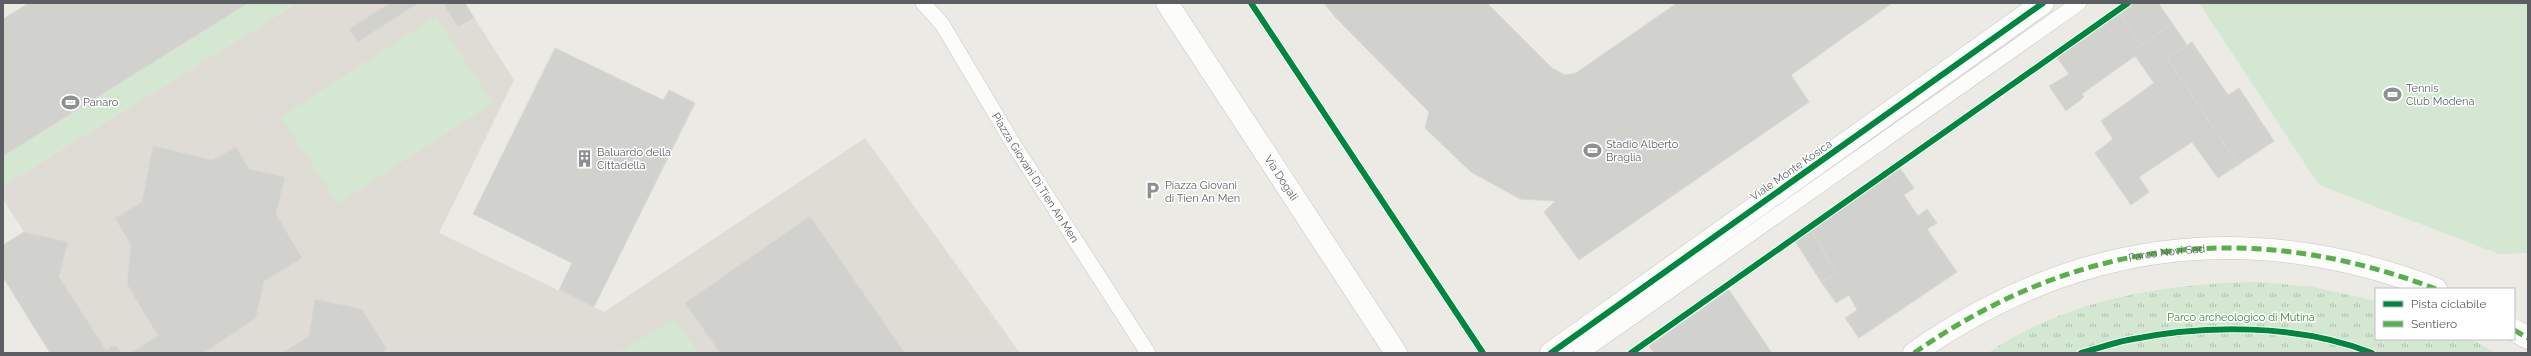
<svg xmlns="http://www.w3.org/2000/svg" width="2531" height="356" viewBox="0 0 2531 356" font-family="Raleway,sans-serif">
  <defs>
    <pattern id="park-tufts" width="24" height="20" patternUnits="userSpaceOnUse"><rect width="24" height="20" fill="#d3e7d1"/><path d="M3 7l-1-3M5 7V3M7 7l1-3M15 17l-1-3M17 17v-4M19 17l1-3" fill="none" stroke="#aebead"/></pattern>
  </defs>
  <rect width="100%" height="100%" fill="#ebeae5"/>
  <polygon fill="#dedcd5" points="297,3 465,3 514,80 439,233 604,312 865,138 1020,353 50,353 3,277 3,245 24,232 3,199 3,186"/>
  <path fill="url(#park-tufts)" d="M 2260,282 L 2313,287 L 2376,301 L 2376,339 L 2471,339 L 2495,353 L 1988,353 C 2067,299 2166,283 2260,282 Z"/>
  <g fill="#d3e7d1">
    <polygon points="29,3 297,3 3,186 3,19"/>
    <polygon points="2199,3 2528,3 2528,253 2499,254 2319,185"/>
    <polygon points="436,16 493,103 338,204 281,117"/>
    <polygon points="675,319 699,353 616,353"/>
  </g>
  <g fill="#d1d1ce" stroke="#dad8d4">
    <polygon points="29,3 248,3 3,156 3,19"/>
    <polygon points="390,3 418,3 358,42 349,29"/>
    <polygon points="443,3 465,3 474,18 458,27"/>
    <polygon points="1324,3 1487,3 1552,68 1565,75 1576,73 1677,3 1892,3 1791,75 1809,102 1579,260 1544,212 1555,201 1520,199 1471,172 1425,128 1429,112 1336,18"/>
    <polygon points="2133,3 2158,3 2172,23 2141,46 2119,12"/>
    <polygon points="2119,12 2141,46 2172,23 2187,45 2167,58 2238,165 2218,178 2192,142 2139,177 2149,192 2131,205 2095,153 2113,139 2101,121 2154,83 2135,56 2082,94 2084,97 2066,111 2049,86 2069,74 2056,56"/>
    <polygon points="2192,42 2228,95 2239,88 2274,141 2238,165 2167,58"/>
    <polygon points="555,48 663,100 669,90 695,103 594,307 559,290 572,263 473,214"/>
    <polygon points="153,146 212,160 236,147 249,169 285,177 276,214 302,258 264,281 256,318 204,353 131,353 158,336 127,284 131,245 115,218 142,202"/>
    <polygon points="1899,167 1914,188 1904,195 1918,216 1927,209 1937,223 1927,229 1957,272 1859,338 1845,318 1857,310 1849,295 1836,303 1821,282 1836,273 1811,230"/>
    <polygon points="810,216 905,353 720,353 685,303"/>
    <polygon points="1811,230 1836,273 1821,282 1795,241"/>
    <polygon points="24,232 68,242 59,277 106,350 115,345 122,353 50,353 3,277 3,245"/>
    <polygon points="1729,290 1772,353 1654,353 1649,346"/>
    <polygon points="315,299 362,309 387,349 381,353 282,353 309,336"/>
  </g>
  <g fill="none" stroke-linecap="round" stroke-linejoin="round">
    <defs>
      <g id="service">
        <path id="s1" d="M 923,3 L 942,24 L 1014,145 L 1148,353"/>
        <polyline points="1581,353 2079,3"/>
      </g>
      <g id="pedestrian">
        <polyline points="2514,330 2528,338"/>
        <path id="s2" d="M 1914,353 C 2077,239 2251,218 2436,289"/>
      </g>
      <g id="minor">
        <path id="s3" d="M 1167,3 L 1396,353"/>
      </g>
      <polyline id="tertiary" points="1551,353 2043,3"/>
    </defs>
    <use href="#service" stroke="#c6c6c6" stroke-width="16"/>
    <use href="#pedestrian" stroke="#c6c6c6" stroke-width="23"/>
    <use href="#minor" stroke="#c6c6c6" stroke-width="23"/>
    <use href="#tertiary" stroke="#c6c6c6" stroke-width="23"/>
    <use href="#service" stroke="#fcfcfb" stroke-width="15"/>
    <use href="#pedestrian" stroke="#fcfcfb" stroke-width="22"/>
    <use href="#minor" stroke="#fcfcfb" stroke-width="22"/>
    <use href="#tertiary" stroke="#fcfcfb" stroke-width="22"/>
    <g stroke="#58b04a" stroke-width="5" stroke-dasharray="10 5" stroke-linecap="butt">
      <polyline points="2514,330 2528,338"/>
      <path d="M 1914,353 C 2077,239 2251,218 2436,289"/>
    </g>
    <defs>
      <g id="cycleway">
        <polyline points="1251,3 1483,353"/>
        <polyline points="1551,353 2043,3"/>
        <polyline points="1631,353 2128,3"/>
        <path d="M 2081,353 C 2097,349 2112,343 2128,340 C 2205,324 2298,324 2372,353"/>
      </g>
    </defs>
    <use href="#cycleway" stroke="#fff" stroke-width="8"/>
    <use href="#cycleway" stroke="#00873e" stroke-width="6"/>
  </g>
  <defs>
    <symbol id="stadium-bare" viewBox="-9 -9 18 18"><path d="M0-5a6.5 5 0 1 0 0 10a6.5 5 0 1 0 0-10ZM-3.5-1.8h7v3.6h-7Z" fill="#8d8f90" stroke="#fff" stroke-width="2.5" paint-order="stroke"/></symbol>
    <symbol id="building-bare" viewBox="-9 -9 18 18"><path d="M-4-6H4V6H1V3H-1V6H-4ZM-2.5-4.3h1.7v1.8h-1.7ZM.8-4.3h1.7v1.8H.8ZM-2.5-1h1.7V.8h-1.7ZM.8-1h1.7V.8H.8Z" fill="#8d8f90" stroke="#fff" stroke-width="2.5" paint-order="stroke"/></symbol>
    <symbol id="parking-bare" viewBox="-9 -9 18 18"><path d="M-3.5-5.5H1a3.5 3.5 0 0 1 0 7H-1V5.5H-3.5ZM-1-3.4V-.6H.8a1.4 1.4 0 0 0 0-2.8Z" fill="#8d8f90" stroke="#fff" stroke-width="2.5" paint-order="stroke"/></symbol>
  </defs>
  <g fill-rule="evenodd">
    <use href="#stadium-bare" x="2380" y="82" width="25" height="25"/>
    <use href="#stadium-bare" x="58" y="90" width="25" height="25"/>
    <use href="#stadium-bare" x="1580" y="138" width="25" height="25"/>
    <use href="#building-bare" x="572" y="146" width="25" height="25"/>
    <use href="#parking-bare" x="1140" y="178" width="25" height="25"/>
  </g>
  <g text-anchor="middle" stroke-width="3" stroke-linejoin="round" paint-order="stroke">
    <g font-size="11" fill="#5b5e63" stroke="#fff" text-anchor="start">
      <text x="2406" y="92">Tennis<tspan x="2406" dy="13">Club Modena</tspan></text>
      <text x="83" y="106">Panaro</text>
      <text x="1606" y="148">Stadio Alberto<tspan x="1606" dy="13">Braglia</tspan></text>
      <text x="597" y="156">Baluardo della<tspan x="597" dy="13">Cittadella</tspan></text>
      <text x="1165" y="189">Piazza Giovani<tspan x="1165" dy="13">di Tien An Men</tspan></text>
    </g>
    <g font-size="11" fill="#5b5e63" stroke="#fff">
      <text transform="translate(1791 170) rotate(-35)" y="4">Viale Monte Kosica</text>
      <text dy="4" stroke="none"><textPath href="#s1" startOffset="208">Piazza Giovani Di Tien An Men</textPath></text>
      <text dy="4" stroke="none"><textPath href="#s3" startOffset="209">Via Dogali</textPath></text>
      <text dy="4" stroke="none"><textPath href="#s2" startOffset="275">Parco Novi Sad</textPath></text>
    </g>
    <g font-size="11" fill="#39843e" stroke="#fff">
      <text x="2241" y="321">Parco archeologico di Mutina</text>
    </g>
  </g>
  <rect width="2531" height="356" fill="none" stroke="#5b5e63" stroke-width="8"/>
  <rect x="2375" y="288" width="140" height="52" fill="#ffffff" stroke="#bdbfc1"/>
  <rect x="2383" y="301" width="20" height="6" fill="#00873e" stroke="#bdbfc1"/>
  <text x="2411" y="308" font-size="12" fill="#5b5e63">Pista ciclabile</text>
  <rect x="2383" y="321" width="20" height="6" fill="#58b04a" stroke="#bdbfc1"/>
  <text x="2411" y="328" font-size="12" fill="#5b5e63">Sentiero</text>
</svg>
